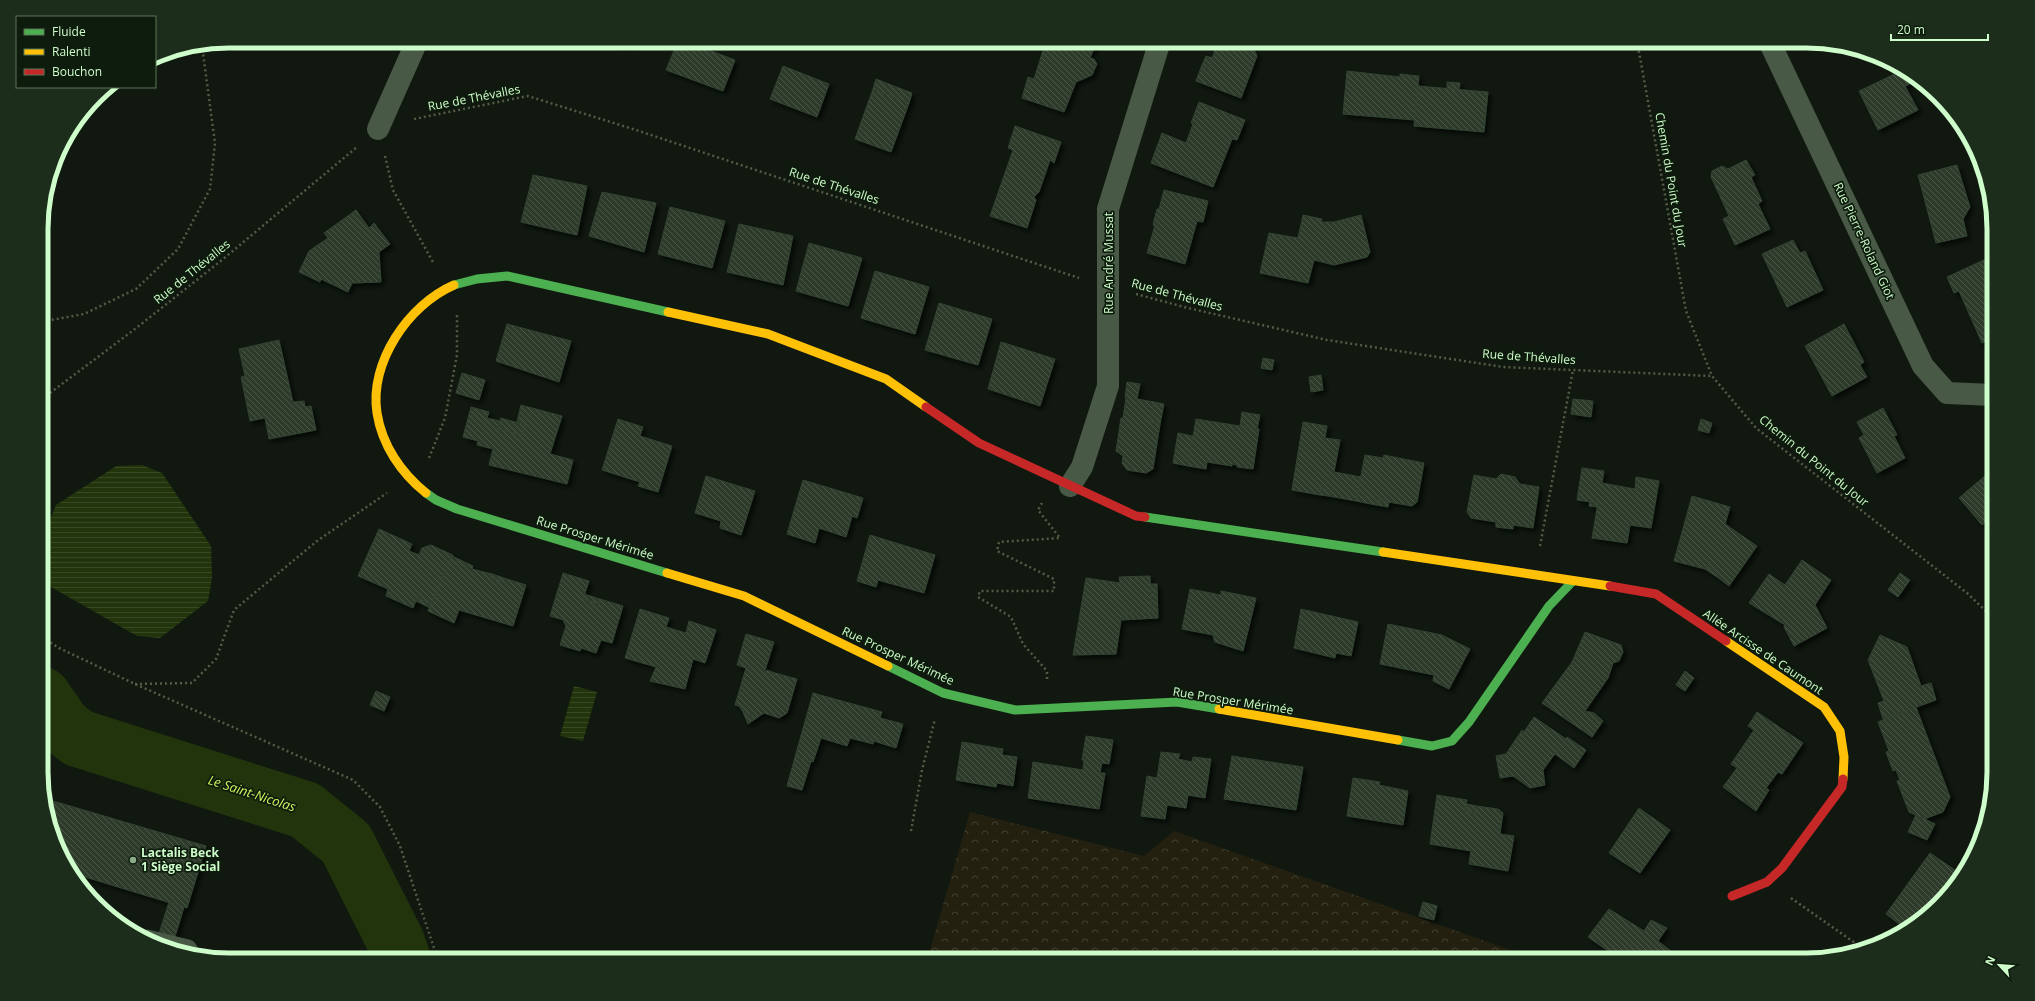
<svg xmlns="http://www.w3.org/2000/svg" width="2035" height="1001" viewBox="0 0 2035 1001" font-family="'Open Sans',sans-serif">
  <defs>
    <pattern id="forest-crowns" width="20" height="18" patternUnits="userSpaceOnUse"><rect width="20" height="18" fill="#232010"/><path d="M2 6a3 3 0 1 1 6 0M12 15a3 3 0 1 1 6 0" fill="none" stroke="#424131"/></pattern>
    <pattern id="water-rules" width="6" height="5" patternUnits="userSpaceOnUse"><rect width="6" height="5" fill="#22340b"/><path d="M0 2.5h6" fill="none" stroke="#374822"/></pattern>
    <pattern id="building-back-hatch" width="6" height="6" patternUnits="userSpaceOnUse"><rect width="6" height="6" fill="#2d3b2c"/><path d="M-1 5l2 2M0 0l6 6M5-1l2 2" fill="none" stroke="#4a5849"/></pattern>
    <filter id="shadow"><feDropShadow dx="3.5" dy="3.5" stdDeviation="2" flood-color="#0009"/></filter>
  </defs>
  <rect width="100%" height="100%" fill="#101810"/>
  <polygon fill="url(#forest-crowns)" points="970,812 1144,856 1174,831 1539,960 927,960"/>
  <g fill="url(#water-rules)">
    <polygon points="142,465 162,473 211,546 212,578 208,601 160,638 137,636 44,583 42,572 42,540 56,505 116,466"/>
    <polygon points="574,686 597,692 583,741 560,736"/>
  </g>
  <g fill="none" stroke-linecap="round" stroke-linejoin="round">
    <polyline stroke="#22340b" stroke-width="58" points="42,696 62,725 78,738 305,810 346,843 396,942 402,960"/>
  </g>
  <g fill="url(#building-back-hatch)" stroke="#324332" filter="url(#shadow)">
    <polygon points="616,41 631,41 629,46"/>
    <polygon points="678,41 685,41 735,60 723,91 666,70"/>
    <polygon points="1038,41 1097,41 1090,58 1094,59 1097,64 1092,75 1076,82 1064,112 1022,98 1028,77 1034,79 1045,44"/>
    <polygon points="1218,41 1238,48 1244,46 1254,49 1257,56 1241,98 1196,81 1202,65 1209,68"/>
    <polygon points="1206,56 1213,58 1209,68 1202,65"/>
    <polygon points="783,66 829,84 817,117 770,99"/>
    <polygon points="1347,71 1400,77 1400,74 1419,76 1415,120 1343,114"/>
    <polygon points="1901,71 1910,84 1905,86 1918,110 1878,130 1859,91"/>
    <polygon points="876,79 912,93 909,103 873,89"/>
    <polygon points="1447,82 1460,83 1459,90 1447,89"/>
    <polygon points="1418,86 1488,92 1484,132 1414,126"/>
    <polygon points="873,89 909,103 891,152 855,139"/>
    <polygon points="1199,102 1245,120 1237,140 1232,139 1213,187 1151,163 1162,133 1186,143 1193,124 1191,123"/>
    <polygon points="1015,126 1061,142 1054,163 1050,160 1039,192 1034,197 1036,200 1027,228 990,216 1013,150 1008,148"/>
    <polygon points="1746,160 1755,175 1751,177 1762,201 1758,204 1770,229 1735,245 1723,219 1729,216 1711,177 1712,171 1722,166 1728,169"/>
    <polygon points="1957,165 1970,207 1963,219 1967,236 1936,243 1918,175"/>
    <polygon points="533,175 587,186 577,235 521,222"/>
    <polygon points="1164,190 1208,201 1203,222 1197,221 1185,264 1147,253 1155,225 1153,225 1157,209 1159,209"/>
    <polygon points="602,192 656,203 644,252 589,236"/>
    <polygon points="670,207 725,221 712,268 658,254"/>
    <polygon points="356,210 369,228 374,223 390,244 379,252 381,282 352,283 348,292 321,279 320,282 299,272 309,251 328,238 324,233"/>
    <polygon points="1303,215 1322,219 1321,222 1334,222 1361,215 1370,252 1367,257 1334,265 1314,260 1308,283 1260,273 1269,233 1298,238"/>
    <polygon points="739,224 793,236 783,285 727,272"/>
    <polygon points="1793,240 1800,253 1805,251 1823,290 1787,307 1762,254"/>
    <polygon points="809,243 862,258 848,306 796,291"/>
    <polygon points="1986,259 1993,274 1993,338 1982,343 1959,291 1954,293 1947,277"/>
    <polygon points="875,271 929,287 915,334 861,318"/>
    <polygon points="939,303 992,319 978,365 925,350"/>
    <polygon points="507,324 571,341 559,382 496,361"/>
    <polygon points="1844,324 1864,362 1860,365 1867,377 1832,396 1805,346"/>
    <polygon points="279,340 293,402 304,401 305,407 311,406 316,430 269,439 265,418 250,421 241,377 245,376 239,349"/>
    <polygon points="1001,342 1055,359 1040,406 988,389"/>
    <polygon points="1263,358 1274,360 1272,370 1261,368"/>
    <polygon points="462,373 485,380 479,400 456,393"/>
    <polygon points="1321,375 1323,390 1311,392 1309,377"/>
    <polygon points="1127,382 1140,384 1137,399 1154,402 1150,422 1160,424 1153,469 1146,473 1127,470 1122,463 1123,456 1116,451 1121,418 1123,418 1126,398 1125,398"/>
    <polygon points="1573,399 1593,401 1591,417 1571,414"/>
    <polygon points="1154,402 1164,404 1160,424 1150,422"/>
    <polygon points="521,405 562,416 550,454 573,460 567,484 489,465 493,449 477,445 478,441 463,437 471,407 489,412 487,418 500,421 498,429 522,435 525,425 517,422"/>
    <polygon points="1883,408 1897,435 1894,436 1905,458 1877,473 1859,438 1864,435 1857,422"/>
    <polygon points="1242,412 1260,415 1257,429 1240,426"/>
    <polygon points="501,418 525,425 522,435 498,429"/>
    <polygon points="618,419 643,427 640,436 672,446 658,492 638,486 640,482 602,470"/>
    <polygon points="1196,419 1259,429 1253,469 1237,467 1237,465 1232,464 1232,466 1207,462 1206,469 1188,466"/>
    <polygon points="1701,419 1712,423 1709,433 1698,430"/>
    <polygon points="1303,422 1327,426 1325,438 1340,440 1334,472 1361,477 1356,501 1329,496 1330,490 1321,488 1320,495 1292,490"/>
    <polygon points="1178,433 1193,436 1188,466 1173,463"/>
    <polygon points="1365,455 1383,458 1384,455 1424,463 1417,502 1412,506 1377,500 1376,505 1356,501"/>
    <polygon points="1582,468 1604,471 1602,483 1635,489 1636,477 1659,481 1651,528 1630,525 1627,543 1592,538 1598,503 1577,500"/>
    <polygon points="1993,469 1993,516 1982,525 1959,498"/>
    <polygon points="1501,474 1515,477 1520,484 1539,487 1533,528 1513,525 1513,529 1496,527 1496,522 1471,518 1467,512 1474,475 1496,479"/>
    <polygon points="706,476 755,491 741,535 720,528 721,521 695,513"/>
    <polygon points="803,480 863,498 857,518 852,516 846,537 819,528 815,543 787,534"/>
    <polygon points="1321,488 1330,490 1329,496 1320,495"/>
    <polygon points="1692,496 1730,507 1725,524 1757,546 1729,586 1717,577 1716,572 1707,566 1705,569 1674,561"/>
    <polygon points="1377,500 1389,502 1388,507 1376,505"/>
    <polygon points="1590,501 1598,503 1597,507 1589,506"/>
    <polygon points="379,529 412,544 409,551 419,555 422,548 431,545 453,555 431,604 417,598 413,608 386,596 388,589 358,576"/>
    <polygon points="870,535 935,555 924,593 878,580 876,587 857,581"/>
    <polygon points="452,556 473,566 472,569 492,574 491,578 503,581 504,578 526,585 513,626 459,610 454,623 428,611"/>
    <polygon points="1802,560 1831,580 1815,605 1827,628 1794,646 1784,627 1785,625 1749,603 1769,574 1785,585"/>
    <polygon points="1707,566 1716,572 1717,577 1705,569"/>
    <polygon points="563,573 589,581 583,599 599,604 600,599 623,606 612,643 601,640 596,653 581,648 580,651 560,645 566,626 563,620 550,616"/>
    <polygon points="1900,573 1910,580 1898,597 1888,590"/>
    <polygon points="492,574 504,578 503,581 491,578"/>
    <polygon points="1150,576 1152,612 1122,613 1116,654 1073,655 1086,578 1120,583 1119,577"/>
    <polygon points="1151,584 1157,584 1158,618 1122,620 1122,613 1152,612"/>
    <polygon points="1190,589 1221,595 1221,591 1256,598 1243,651 1215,642 1213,635 1182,629"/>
    <polygon points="584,594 600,599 599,604 583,599"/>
    <polygon points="417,598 431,604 430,608 416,601"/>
    <polygon points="640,609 669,618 666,627 686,633 689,621 716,630 705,663 693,659 685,689 650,681 656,667 625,658"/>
    <polygon points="1301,609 1358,622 1351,656 1336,653 1335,658 1294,648"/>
    <polygon points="1388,624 1442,635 1470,649 1449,689 1433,681 1434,675 1380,664"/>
    <polygon points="1585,632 1621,645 1623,652 1619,661 1613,663 1608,678 1585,711 1594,713 1603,721 1592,737 1542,703 1572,662"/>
    <polygon points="746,634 774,642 765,670 766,673 775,675 775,673 797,679 787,713 779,718 764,713 758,717 743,712 739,706 735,705 746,668 737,665"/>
    <polygon points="1880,635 1907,647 1921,686 1931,683 1936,700 1883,719 1878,703 1884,701 1868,660"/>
    <polygon points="767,670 775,673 775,675 766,673"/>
    <polygon points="1685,671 1694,678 1685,691 1676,685"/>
    <polygon points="376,691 390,697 384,711 370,705"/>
    <polygon points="813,693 882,712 880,718 903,724 896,748 874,741 873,744 850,738 847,746 821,738 813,762 795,757"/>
    <polygon points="1916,707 1950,797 1943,812 1924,819 1909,812 1897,781 1900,780 1896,770 1893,771 1886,752 1889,751 1878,722"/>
    <polygon points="743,712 758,717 748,724"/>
    <polygon points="1757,712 1803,743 1782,774 1778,772 1766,788 1769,790 1756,811 1723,787 1737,768 1731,764 1754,730 1748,726"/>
    <polygon points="1534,717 1566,739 1543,770 1545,785 1530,788 1513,776 1500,778 1496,756 1506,754 1522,730 1524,732"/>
    <polygon points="1086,736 1113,740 1109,764 1102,763 1100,773 1105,773 1099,809 1028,798 1033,762 1083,770 1084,760 1082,760"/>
    <polygon points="1567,737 1586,750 1574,768 1555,754"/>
    <polygon points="962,742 1003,749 1002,755 1017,757 1013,786 997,783 996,787 956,780"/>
    <polygon points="1161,752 1180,754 1178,759 1192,762 1193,757 1211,759 1205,798 1188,795 1186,808 1167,805 1165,819 1141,816 1147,776 1157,778"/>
    <polygon points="1232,756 1303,767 1296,810 1224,799"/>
    <polygon points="795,757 811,761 802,790 787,786"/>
    <polygon points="1353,778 1380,782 1379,785 1408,791 1403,825 1347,816"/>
    <polygon points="1437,795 1467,800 1465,811 1475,813 1477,806 1498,809 1503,813 1500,834 1514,836 1508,871 1469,864 1471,851 1430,844"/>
    <polygon points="43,798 206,846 187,908 72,873 55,844"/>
    <polygon points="1467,804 1477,806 1475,813 1465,811"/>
    <polygon points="1639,808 1670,830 1640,873 1609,853"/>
    <polygon points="1916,815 1935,824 1927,840 1908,832"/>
    <polygon points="1930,853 1961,874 1941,901 1907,930 1886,914"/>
    <polygon points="169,902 184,907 172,947 156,943"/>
    <polygon points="1423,902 1437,906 1434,920 1419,916"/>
    <polygon points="1609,909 1644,931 1651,920 1667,928 1658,941 1683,960 1621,960 1588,937"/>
  </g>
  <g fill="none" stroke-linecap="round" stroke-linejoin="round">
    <g stroke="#555c45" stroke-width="2.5" stroke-dasharray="2 3" stroke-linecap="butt">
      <polyline points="1637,41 1686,311 1712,376 1756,428 1967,593 1994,619"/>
      <polyline points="414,119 528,96 636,130 1079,278"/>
      <polyline points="385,156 393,190 434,264"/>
      <polyline points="1136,294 1188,308 1327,340 1503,367 1712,376"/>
      <polyline points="42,318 51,320 84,314 136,289 178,249 210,189 215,143 202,46"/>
      <polyline points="42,399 135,329 222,260 357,147"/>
      <polyline points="429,458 445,418 457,355 457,315"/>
      <polyline points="1042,503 1038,510 1060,538 999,542 997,551 1054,579 1054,591 980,591 978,597 1011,617 1023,644 1047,671 1047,680"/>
      <polyline points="1540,546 1573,370"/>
      <polyline points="1989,615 1994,612"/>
      <polyline points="42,637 59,648 135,684 353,780 380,807 400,846 438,960"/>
      <polyline points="135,684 192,683 216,659 234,610 317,541 387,493"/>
      <polyline points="911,831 922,770 935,719"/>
      <polyline points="1791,898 1865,950"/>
    </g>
    <polyline stroke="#485945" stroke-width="17" points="144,939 147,938 188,948 190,951"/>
    <g stroke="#485945" stroke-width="22">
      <polyline points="1769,41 1923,366 1947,393 1993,395"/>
      <polyline points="378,129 417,41"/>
      <polyline points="1070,486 1082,467 1108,386 1108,209 1160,41"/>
    </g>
    <g stroke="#4caf50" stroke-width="9">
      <polyline points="454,285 477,279 507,276 668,312"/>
      <polyline points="426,493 436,500 457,509 667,573"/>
      <polyline points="1145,517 1383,552"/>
      <polyline points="888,666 943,693 1015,710 1177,702 1219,709"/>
      <polyline points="1398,740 1432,746 1452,741 1469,722 1549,606 1573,581"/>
    </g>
    <g stroke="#ffc107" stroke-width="9">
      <polyline points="668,312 768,334 886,379 926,407"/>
      <path d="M 426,493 C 401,473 382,445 377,413 C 369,363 408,305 454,285"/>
      <polyline points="1383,552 1610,586"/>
      <polyline points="667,573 744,596 888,666"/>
      <polyline points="1726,641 1824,707 1840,731 1844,757 1843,779"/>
      <polyline points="1219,709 1398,740"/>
    </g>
    <g stroke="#c62828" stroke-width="9">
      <polyline points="926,407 979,443 1136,516 1145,517"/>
      <polyline points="1610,586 1656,594 1726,641"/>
      <polyline points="1732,896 1767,882 1782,868 1842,787 1843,779"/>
    </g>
  </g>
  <circle fill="#8cac89" stroke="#0d1c0c" stroke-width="1.5" cx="133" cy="860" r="4"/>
  <g text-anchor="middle" stroke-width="3.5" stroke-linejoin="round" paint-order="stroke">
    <g font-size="12" fill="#cefcca" stroke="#0d1c0c">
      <text transform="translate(474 98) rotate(-11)" y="4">Rue de Thévalles</text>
      <text transform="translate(1671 180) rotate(80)" y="4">Chemin du Point du Jour</text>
      <text transform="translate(834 186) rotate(18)" y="4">Rue de Thévalles</text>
      <text transform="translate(1864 241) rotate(65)" y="4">Rue Pierre-Roland Giot</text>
      <text transform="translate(1109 263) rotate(-90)" y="4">Rue André Mussat</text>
      <text transform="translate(192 272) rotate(-39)" y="4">Rue de Thévalles</text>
      <text transform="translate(1177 295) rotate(15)" y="4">Rue de Thévalles</text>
      <text transform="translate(1529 357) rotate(4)" y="4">Rue de Thévalles</text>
      <text transform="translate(1814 461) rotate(39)" y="4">Chemin du Point du Jour</text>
      <text transform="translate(595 538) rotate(17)" y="4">Rue Prosper Mérimée</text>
      <text transform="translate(1763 652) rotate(34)" y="4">Allée Arcisse de Caumont</text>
      <text transform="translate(898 656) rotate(25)" y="4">Rue Prosper Mérimée</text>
      <text transform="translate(1233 701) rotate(9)" y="4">Rue Prosper Mérimée</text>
    </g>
    <g font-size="12" font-weight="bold" fill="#cefcca" stroke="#0d1c0c" text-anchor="start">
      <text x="141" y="857">Lactalis Beck<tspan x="141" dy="14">1 Siège Social</tspan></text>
    </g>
    <g font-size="13" font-style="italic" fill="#cff75d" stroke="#0d1c0c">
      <text transform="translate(252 793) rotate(18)" y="5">Le Saint-Nicolas</text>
    </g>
  </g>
  <path d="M0 0H2035V1001H0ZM229 48H1806A181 181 0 0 1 1987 229V772A181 181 0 0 1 1806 953H229A181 181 0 0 1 48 772V229A181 181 0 0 1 229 48Z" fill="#1c2e1b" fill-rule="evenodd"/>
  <path fill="none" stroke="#cefcca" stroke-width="5" d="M229 48H1806A181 181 0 0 1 1987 229V772A181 181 0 0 1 1806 953H229A181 181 0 0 1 48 772V229A181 181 0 0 1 229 48Z"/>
  <rect x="16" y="16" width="140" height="72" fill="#0d1c0c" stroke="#5a7658"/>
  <rect x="24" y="29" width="20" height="6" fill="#4caf50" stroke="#5a7658"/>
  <text x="52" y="36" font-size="12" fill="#cefcca">Fluide</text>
  <rect x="24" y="49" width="20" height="6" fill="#ffc107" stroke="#5a7658"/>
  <text x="52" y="56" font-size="12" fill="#cefcca">Ralenti</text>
  <rect x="24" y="69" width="20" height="6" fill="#c62828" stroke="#5a7658"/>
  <text x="52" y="76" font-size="12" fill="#cefcca">Bouchon</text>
  <g transform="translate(1999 965) rotate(296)" stroke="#0d1c0c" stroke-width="3" paint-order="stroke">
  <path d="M0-3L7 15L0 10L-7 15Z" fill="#cefcca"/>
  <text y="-6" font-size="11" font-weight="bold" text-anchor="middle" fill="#cefcca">N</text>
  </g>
  <path d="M1891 34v6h97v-6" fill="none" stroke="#cefcca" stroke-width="2"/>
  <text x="1897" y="34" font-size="12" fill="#cefcca" stroke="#0d1c0c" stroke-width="3" paint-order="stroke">20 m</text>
</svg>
